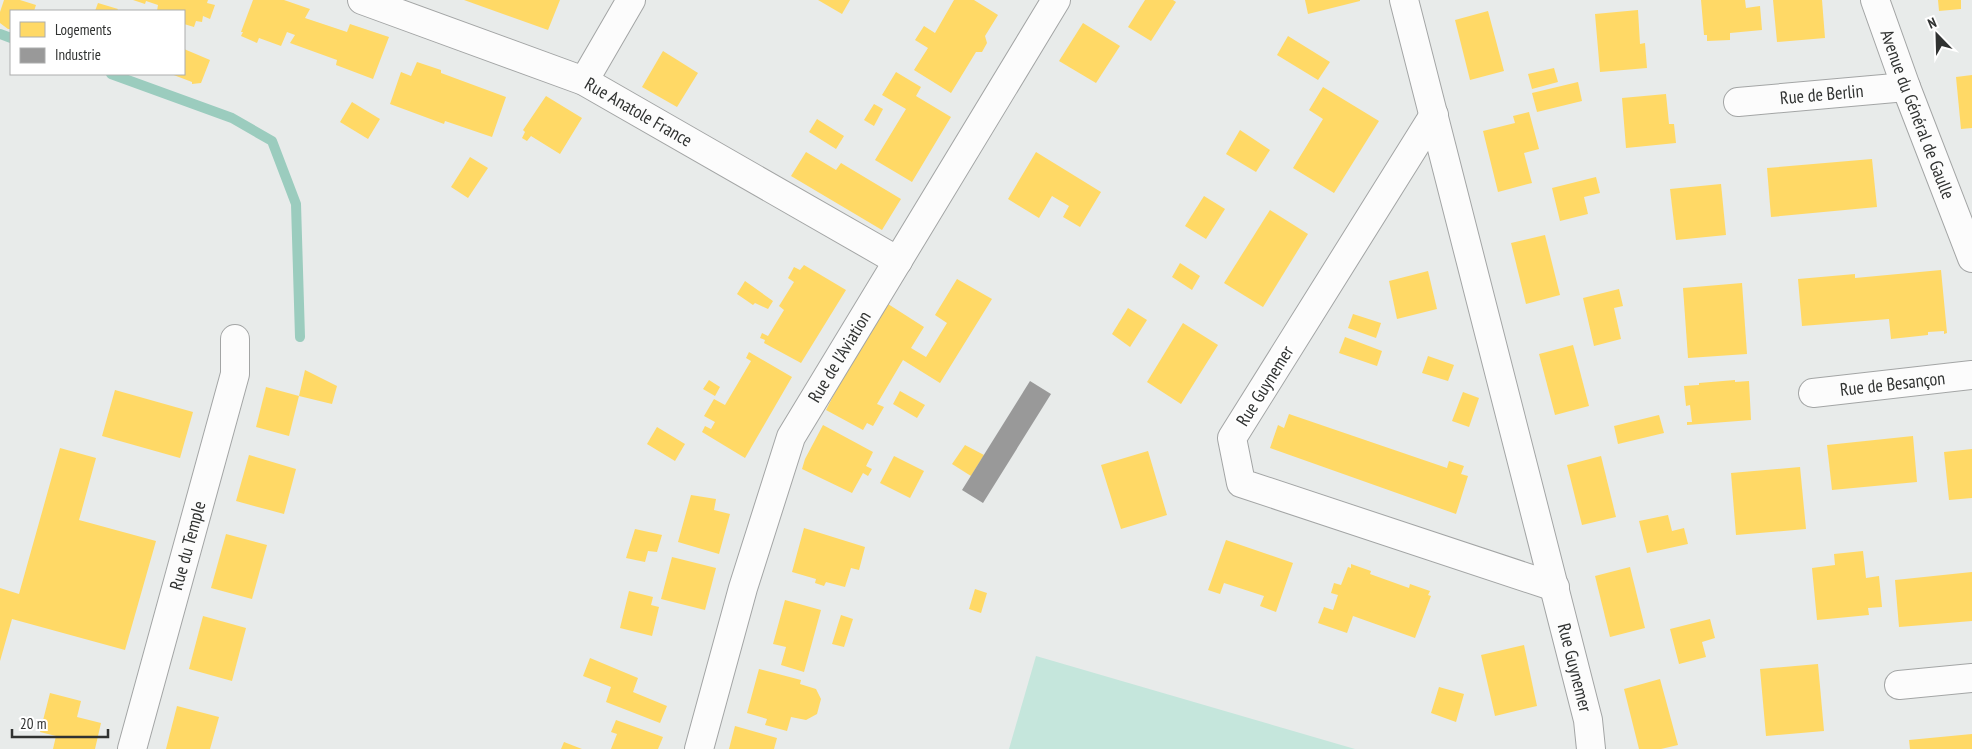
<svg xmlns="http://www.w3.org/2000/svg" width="1972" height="749" viewBox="0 0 1972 749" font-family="'PT Sans Narrow',sans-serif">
  <rect width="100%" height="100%" fill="#e8ebea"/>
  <polygon fill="#c5e6dc" points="1036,656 1355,749 1009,749"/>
  <g fill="#ffd966">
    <polygon points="4,0 20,0 36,5 34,11 11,11 11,29 8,29 0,23 0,12"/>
    <polygon points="133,0 208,0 207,3 215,5 210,19 203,16 202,22 196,21 194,27 184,24 184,11 157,11 158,5 146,1 145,4"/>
    <polygon points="253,0 284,0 310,9 305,18 347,32 350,24 389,37 373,79 336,65 337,60 290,43 295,35 287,32 281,46 259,38 257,43 241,36 243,32 241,32"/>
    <polygon points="464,0 560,0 548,30"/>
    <polygon points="818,0 850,0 842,14"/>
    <polygon points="954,0 974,0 998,15 985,36 987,43 982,52 976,52 951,93 914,70 928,48 915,40 924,26 935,33"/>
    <polygon points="1145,0 1173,0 1176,2 1151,41 1128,27"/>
    <polygon points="1305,0 1360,0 1360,1 1308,14"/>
    <polygon points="1701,0 1745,0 1746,8 1760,6 1762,30 1730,33 1730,40 1707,41 1707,35 1704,35"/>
    <polygon points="1773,0 1822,0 1825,38 1777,42"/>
    <polygon points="1938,0 1961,0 1961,9 1939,11"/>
    <polygon points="98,3 118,9 117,11 95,11"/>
    <polygon points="1638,10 1640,44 1645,43 1647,68 1600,72 1595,14"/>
    <polygon points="1488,11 1504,71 1470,80 1455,20"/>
    <polygon points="1083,23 1120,46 1096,83 1059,61"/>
    <polygon points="1288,36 1330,62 1318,80 1277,55"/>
    <polygon points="184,49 210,60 201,83 192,84 192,82 171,74 184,74"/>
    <polygon points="663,51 698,73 677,107 642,87"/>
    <polygon points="417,62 441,70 441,73 506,97 492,137 445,121 444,124 390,104 401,72 411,76"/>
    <polygon points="1554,68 1558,82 1532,89 1528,74"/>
    <polygon points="896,72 921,87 916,96 951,117 912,182 875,160 906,109 882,95"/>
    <polygon points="1972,75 1972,128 1961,129 1956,77"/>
    <polygon points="1578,82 1582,101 1537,112 1532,93"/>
    <polygon points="1323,87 1379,121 1334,193 1293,168 1323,119 1309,110"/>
    <polygon points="1666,94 1669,124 1674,124 1676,143 1626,148 1622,98"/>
    <polygon points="546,96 582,118 560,154 531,136 527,141 522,138 525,132 523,130"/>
    <polygon points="352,102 380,119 368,139 340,122"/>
    <polygon points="874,104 883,109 874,126 864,120"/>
    <polygon points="1529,112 1539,149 1524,153 1532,183 1498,192 1483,131 1515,123 1513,116"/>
    <polygon points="817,119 844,136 836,149 809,132"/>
    <polygon points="1240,130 1270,150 1256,172 1226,154"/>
    <polygon points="806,152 836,170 841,163 901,199 882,230 791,176"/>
    <polygon points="1036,152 1101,192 1080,227 1063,217 1069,206 1052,196 1039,218 1008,199"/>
    <polygon points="470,157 488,168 468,198 451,187"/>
    <polygon points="1872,159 1877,207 1771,217 1767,168"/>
    <polygon points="1596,177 1600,193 1584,197 1588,214 1560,221 1552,188"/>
    <polygon points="1721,184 1726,235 1676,240 1670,189"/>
    <polygon points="1204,196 1225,209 1206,239 1185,226"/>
    <polygon points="1270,210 1308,234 1263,307 1224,283"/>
    <polygon points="1545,235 1560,295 1526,304 1511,243"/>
    <polygon points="1180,263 1200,276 1192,290 1172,277"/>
    <polygon points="804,265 846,290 801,363 764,343 765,340 760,338 762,333 768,336 784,310 779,306 794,282 788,278 794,267 800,270"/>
    <polygon points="1941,270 1947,333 1944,334 1944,331 1928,332 1928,335 1891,339 1889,319 1802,326 1798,279 1855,274 1855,278"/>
    <polygon points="1428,271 1437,309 1397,319 1389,281"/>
    <polygon points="957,279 992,299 940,383 903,360 877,404 884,407 873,426 867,423 863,430 826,410 844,375 888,304 924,327 911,348 926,357 947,323 935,315"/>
    <polygon points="745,281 773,301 768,309 755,303 753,305 737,294"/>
    <polygon points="1742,283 1747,354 1688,358 1683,288"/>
    <polygon points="1619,289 1623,306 1614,308 1621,339 1594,346 1583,298"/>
    <polygon points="1128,308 1147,320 1130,347 1112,334"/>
    <polygon points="1353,314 1381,323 1376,338 1348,328"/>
    <polygon points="1183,323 1218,345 1181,404 1147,382"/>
    <polygon points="1345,337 1382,351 1377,366 1339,353"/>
    <polygon points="1573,345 1589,406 1555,415 1539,354"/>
    <polygon points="749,352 792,377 745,458 702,432 705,426 711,429 715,422 704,416 714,399 725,405 751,361 746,358"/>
    <polygon points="1428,356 1454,365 1448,381 1422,373"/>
    <polygon points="305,370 337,386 332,404 299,396"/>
    <polygon points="709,380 720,387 715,396 703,389"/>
    <polygon points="1735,380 1735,382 1749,381 1751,420 1687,425 1687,422 1692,422 1690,405 1686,406 1684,386 1699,385 1699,383"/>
    <polygon points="266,387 299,396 289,436 256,427"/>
    <polygon points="115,390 193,412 180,458 102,436"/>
    <polygon points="900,391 925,405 917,418 893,404"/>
    <polygon points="1463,392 1479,398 1469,427 1452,421"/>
    <polygon points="1289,414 1447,468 1449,461 1464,466 1461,474 1468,476 1456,514 1270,448 1278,425 1284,428"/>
    <polygon points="1659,415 1664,433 1618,444 1614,426"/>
    <polygon points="823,425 873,452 866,466 872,469 868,476 863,473 852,493 802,469 805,459"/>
    <polygon points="657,427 685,444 675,461 647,444"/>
    <polygon points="1913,436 1917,482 1832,490 1827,445"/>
    <polygon points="965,445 984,455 971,476 952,464"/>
    <polygon points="60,448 96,458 79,520 156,541 125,650 12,619 0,661 0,588 19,594"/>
    <polygon points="1972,449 1972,498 1949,500 1944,452"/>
    <polygon points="1148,451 1167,515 1121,529 1101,465"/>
    <polygon points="249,455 296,469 284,514 236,501"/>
    <polygon points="894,456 924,471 910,498 880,483"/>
    <polygon points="1601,456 1616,517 1582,525 1567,465"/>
    <polygon points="1800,467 1806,529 1736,535 1731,473"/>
    <polygon points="691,495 716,499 714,510 730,514 719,554 678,542"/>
    <polygon points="1668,515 1672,531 1684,528 1688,544 1647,553 1639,521"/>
    <polygon points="804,528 865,547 859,570 851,568 845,587 826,582 824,586 815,583 816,579 792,572"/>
    <polygon points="635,529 662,535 657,552 648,551 645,562 626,558"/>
    <polygon points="226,534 267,545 252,599 211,588"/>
    <polygon points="1226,540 1293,563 1276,612 1260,606 1264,596 1224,583 1220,594 1208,590"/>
    <polygon points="1863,551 1866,578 1879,576 1882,607 1868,608 1869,615 1817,620 1812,568 1835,565 1834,554"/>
    <polygon points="672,557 716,568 705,610 661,599"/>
    <polygon points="1351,564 1371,571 1370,574 1409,588 1410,584 1430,591 1428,595 1431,596 1415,638 1353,616 1347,633 1318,623 1324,607 1333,610 1338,595 1331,593 1334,583 1341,585 1348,567 1351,568"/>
    <polygon points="1630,567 1645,628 1610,637 1595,576"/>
    <polygon points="1972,572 1972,621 1899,627 1895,580"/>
    <polygon points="975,589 987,593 981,613 969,609"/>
    <polygon points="629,591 653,597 651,605 659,607 652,636 620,628"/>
    <polygon points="785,600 821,610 804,672 781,665 786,647 773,644"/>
    <polygon points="841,615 853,619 844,647 832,644"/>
    <polygon points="203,616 246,628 232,681 189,669"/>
    <polygon points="1710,619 1715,638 1702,642 1706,657 1679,664 1670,629"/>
    <polygon points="1524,645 1537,706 1495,716 1481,655"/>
    <polygon points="590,658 638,678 633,692 667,706 660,723 606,702 611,687 583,676"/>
    <polygon points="1818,664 1824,731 1766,736 1760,669"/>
    <polygon points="759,669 801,680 800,684 816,689 821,699 817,714 806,720 791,717 787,731 765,725 767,719 747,713"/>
    <polygon points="1660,679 1678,745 1661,749 1639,749 1624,689"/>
    <polygon points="1439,687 1464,694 1456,722 1431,713"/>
    <polygon points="50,693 81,701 77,717 101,723 95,749 53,749 56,736 40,732"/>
    <polygon points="177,706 219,717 210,749 166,749"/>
    <polygon points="616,720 663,737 658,749 611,749 617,734 611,732"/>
    <polygon points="735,726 777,738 774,749 729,749"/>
    <polygon points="1972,734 1972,749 1910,749 1909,740"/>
    <polygon points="564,742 582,749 561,749"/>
  </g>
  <polygon fill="#999" points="1030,381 1051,394 983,503 962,490"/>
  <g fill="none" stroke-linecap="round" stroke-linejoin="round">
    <g stroke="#9bccbe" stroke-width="10">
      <polyline points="0,34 11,38"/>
      <polyline points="111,74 232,118 272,141 296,204 300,337"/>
    </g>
    <defs>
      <g id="street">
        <path id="s1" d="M 362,0 L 584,81 L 898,261"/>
        <path id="s2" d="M 1404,0 L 1588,720 L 1591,749"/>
        <path id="s3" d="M 1875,0 L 1906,87 L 1972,258"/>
        <polyline points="584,81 631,0"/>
        <path id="s4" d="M 1738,102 L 1906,87"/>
        <polyline points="1434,115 1232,438 1241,483 1555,587"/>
        <path id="s5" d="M 1813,393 L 1972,375"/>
        <polyline points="1899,685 1972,678"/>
        <path id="s6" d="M 132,749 L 235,374 L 235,339"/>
        <path id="s7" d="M 699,749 L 743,588 L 791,437 L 1056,0"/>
      </g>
    </defs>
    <use href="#street" stroke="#a3a5a5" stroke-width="30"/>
    <use href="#street" stroke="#fcfcfc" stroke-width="28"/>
  </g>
  <g text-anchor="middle" stroke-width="5" stroke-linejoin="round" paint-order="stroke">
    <g font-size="18" fill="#303231" stroke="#fff">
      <text dy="6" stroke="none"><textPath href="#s4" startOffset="84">Rue de Berlin</textPath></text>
      <text dy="6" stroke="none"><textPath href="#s1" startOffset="299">Rue Anatole France</textPath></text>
      <text dy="6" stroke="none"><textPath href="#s3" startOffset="122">Avenue du Général de Gaulle</textPath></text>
      <text dy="6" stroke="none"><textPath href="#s7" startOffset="419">Rue de l'Aviation</textPath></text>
      <text dy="6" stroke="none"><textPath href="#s5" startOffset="80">Rue de Besançon</textPath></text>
      <text transform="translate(1265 386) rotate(-58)" y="6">Rue Guynemer</text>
      <text dy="6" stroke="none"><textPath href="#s6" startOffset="211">Rue du Temple</textPath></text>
      <text dy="6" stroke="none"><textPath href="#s2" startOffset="689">Rue Guynemer</textPath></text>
    </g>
  </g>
  <rect x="10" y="10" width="175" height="65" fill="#ffffff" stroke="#acadad"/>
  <rect x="20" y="22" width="25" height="15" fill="#ffd966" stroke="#acadad"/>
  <text x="55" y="35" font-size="15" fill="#303231">Logements</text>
  <rect x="20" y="48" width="25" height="15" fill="#999999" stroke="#acadad"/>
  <text x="55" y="60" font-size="15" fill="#303231">Industrie</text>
  <g transform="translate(1937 35) rotate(337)" stroke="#ffffff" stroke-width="4" paint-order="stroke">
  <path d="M0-4L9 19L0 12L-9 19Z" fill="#303231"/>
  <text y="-8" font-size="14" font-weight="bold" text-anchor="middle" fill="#303231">N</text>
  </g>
  <path d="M12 729v8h96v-8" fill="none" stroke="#303231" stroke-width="2.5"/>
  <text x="20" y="729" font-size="15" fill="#303231" stroke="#ffffff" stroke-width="4" paint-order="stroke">20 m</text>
</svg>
